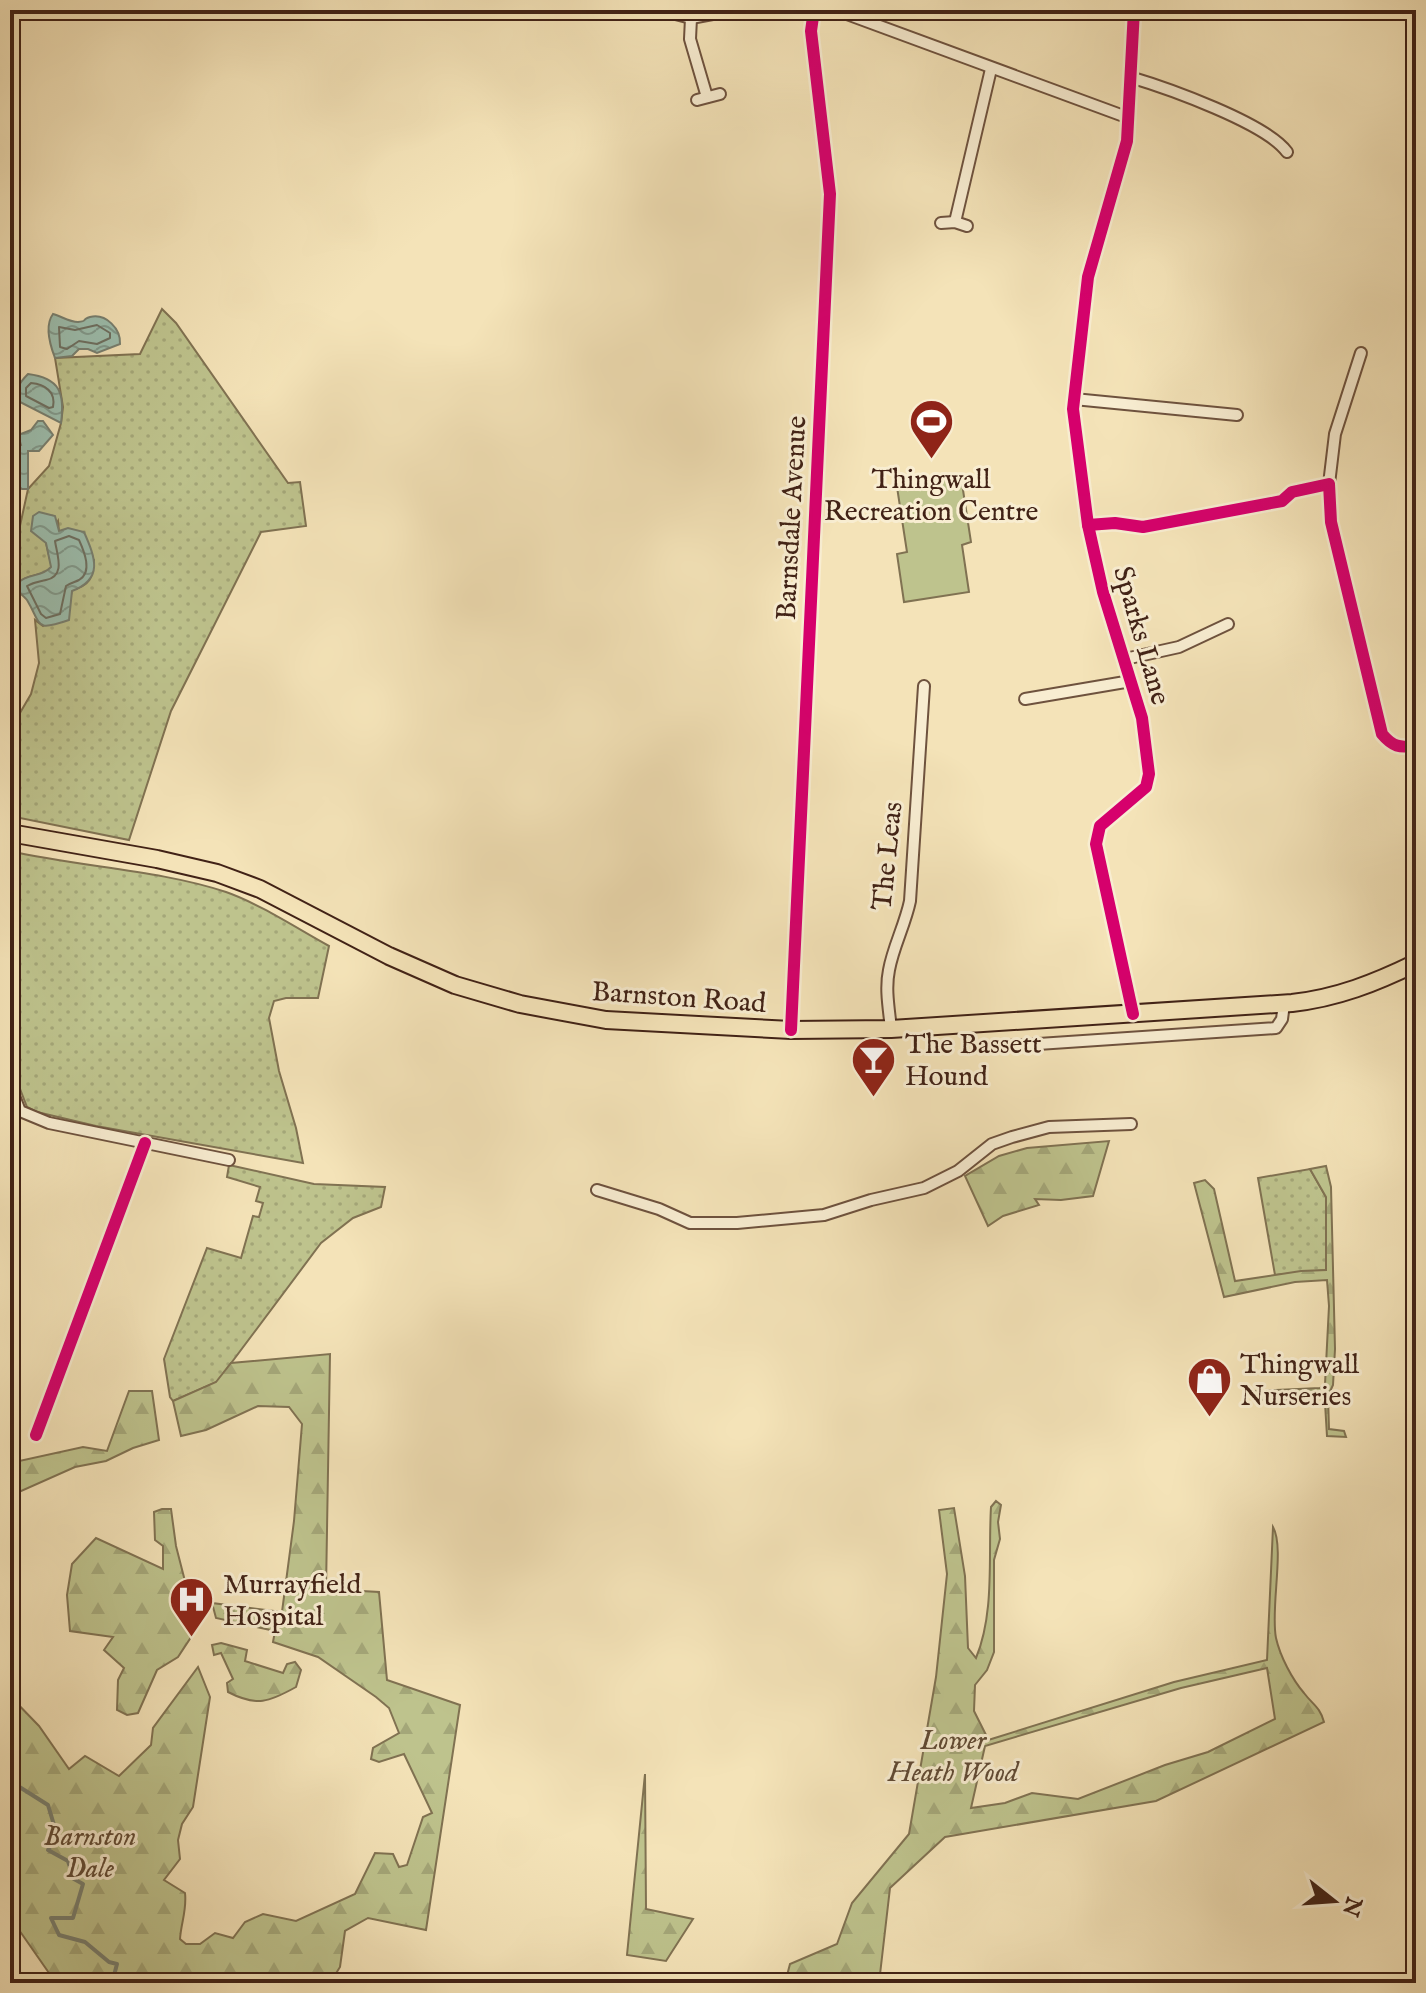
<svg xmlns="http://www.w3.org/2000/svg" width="1426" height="1993" viewBox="0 0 1426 1993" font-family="'IM FELL English',serif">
  <defs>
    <pattern id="grass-dots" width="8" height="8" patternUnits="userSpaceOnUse" patternTransform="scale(2)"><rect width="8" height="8" fill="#bec38d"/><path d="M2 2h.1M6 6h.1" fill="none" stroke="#a4a779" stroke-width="1.8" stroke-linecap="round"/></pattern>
    <pattern id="forest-firs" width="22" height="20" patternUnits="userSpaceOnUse" patternTransform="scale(2)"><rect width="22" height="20" fill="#bec38d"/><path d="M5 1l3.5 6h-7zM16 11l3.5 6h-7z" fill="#a4a779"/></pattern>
    <pattern id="water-waves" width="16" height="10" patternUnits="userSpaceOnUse" patternTransform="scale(2)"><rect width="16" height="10" fill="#9cbeae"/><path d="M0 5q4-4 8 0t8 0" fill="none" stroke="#819a8d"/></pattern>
  </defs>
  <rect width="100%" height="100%" fill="#f4e3b8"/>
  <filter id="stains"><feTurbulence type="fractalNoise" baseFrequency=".0025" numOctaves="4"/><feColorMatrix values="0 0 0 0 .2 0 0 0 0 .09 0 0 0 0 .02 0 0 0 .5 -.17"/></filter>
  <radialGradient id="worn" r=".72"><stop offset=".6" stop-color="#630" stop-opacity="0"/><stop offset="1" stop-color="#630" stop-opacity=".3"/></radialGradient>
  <g fill="url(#grass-dots)" stroke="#807252" stroke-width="2">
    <path d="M 162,309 L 176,323 L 288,483 L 300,482 L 306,526 L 261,532 L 171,711 L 129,840 L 10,816 L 10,730 L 31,694 L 39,663 L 35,620 L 43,626 L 69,605 L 72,590 C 90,585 93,578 94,560 L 59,531 L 58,521 L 46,543 L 52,568 C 41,578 27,572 13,587 L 10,572 L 28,489 L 49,466 L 61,423 L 63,407 L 55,358 L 140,354 Z"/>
    <path d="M 10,851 C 80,867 160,870 226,892 C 258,903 298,929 329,946 L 318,998 L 286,998 L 274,1001 L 269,1018 L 279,1071 L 296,1128 L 303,1163 L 96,1126 L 37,1112 L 27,1107 L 10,1063 Z"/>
    <polygon points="229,1165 314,1184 385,1187 381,1207 353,1218 321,1243 217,1382 173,1401 170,1397 164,1359 207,1248 241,1258 253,1216 259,1217 263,1203 256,1201 260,1187 227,1177"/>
    <polygon points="1310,1169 1326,1197 1327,1270 1275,1275 1258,1178"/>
  </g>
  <g fill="url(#forest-firs)" stroke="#807252" stroke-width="2" fill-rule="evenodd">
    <polygon points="1109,1141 1093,1196 1061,1200 1035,1199 1039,1205 1003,1216 988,1226 965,1176 999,1156 1027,1148"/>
    <polygon points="1326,1166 1331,1187 1335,1349 1333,1385 1328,1396 1329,1429 1344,1431 1346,1437 1327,1436 1325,1403 1322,1398 1258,1400 1255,1397 1255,1391 1320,1388 1325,1384 1329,1306 1327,1280 1295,1282 1224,1297 1194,1183 1205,1180 1214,1189 1235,1281 1301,1271 1326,1270 1326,1197 1310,1169"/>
    <path d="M 330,1354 L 326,1589 L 379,1592 L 387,1680 L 460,1705 L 426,1930 L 368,1918 L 345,1931 L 340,1967 L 330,1983 L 56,1983 L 10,1917 L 10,1696 L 39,1726 L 69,1769 L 85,1756 L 119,1776 L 151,1745 L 153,1728 L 198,1667 L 210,1697 L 193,1807 L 182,1824 L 178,1840 L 180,1859 L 164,1880 L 185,1893 C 187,1910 181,1923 180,1939 L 186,1944 L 200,1944 L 215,1933 L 233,1938 L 245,1922 L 263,1914 L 296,1921 L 355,1894 L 375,1853 L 393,1854 L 399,1867 L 407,1865 L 423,1817 L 432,1813 L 404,1754 L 379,1762 L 371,1759 L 373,1748 L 399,1733 L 389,1708 L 376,1697 L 318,1657 L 273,1642 L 275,1631 L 216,1618 L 212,1603 L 282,1612 L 294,1521 L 302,1424 L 289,1407 L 258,1406 L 206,1430 L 181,1436 L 173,1401 L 216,1382 L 231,1363 Z"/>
    <polygon points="129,1391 152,1391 159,1440 133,1448 106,1461 75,1467 10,1496 10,1463 83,1447 107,1451"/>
    <path d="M 996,1501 L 1001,1505 L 998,1522 L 1000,1539 L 994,1560 L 994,1652 L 987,1670 L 975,1685 L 974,1711 L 986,1735 L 985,1741 L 1174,1682 L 1267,1660 L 1273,1527 C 1285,1548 1270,1609 1276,1638 C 1280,1656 1292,1679 1304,1693 C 1313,1705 1320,1707 1324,1722 L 1156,1801 L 945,1837 L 890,1888 L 879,1983 L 785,1983 L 790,1964 L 837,1944 L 852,1903 L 909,1834 L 936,1677 L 947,1574 L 939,1510 L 954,1508 L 965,1576 L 968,1648 L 976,1658 C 995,1612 988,1556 991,1507 ZM 1267,1668 L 1275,1719 L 1208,1752 L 1165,1765 L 1078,1799 L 1032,1793 L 1005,1803 L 971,1808 L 985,1746 L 1181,1688 Z"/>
    <polygon points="162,1509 171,1509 176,1546 197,1628 178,1657 157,1670 138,1713 127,1715 117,1710 118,1680 124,1668 104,1650 113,1637 70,1631 67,1595 72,1564 96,1538 163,1569 163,1546 155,1540 154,1512"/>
    <path d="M 221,1643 L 247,1650 L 245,1661 L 283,1673 L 287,1664 L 295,1662 L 301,1670 L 296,1687 C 269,1702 257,1707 228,1692 L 227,1683 L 233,1679 L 221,1653 L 214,1655 L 212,1645 Z"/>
    <polygon points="645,1774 646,1909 693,1919 666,1961 627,1955"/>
  </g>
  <polygon fill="#bec38d" stroke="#807252" stroke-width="2" points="961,477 971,542 962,545 969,592 904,602 897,554 907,552 897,487"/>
  <g fill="url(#water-waves)" stroke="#788071" stroke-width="2">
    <path d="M 53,314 C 61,316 69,322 78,322 C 89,321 80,320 90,317 C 106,313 121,329 120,344 L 97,353 L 88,349 L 79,349 L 72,356 L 55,358 C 50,345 44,326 53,314 Z"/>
    <path d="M 28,374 C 60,378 65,393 61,423 L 20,402 C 14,390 19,383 28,374 Z"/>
    <polygon points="38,421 43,421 53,435 39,451 28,451 28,489 22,489 10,480 10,451 21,445 18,435 31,430"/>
    <path d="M 39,512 L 55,516 L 59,531 L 68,528 L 84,532 C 95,557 104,579 72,591 L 69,620 C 34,632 42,625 27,600 C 23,595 17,591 13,587 C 27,572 41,578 51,567 L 46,543 L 31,531 L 33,516 Z"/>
  </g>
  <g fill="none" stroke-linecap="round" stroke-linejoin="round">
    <g stroke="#6e7062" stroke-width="2">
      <polygon points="97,325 110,333 110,338 97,344 79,341 67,349 60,347 59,327 75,330"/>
      <path d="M 31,383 C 45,384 56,392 53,407 L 49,408 L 26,396 L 26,388 Z"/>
      <path d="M 69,536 L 79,540 C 84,551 93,572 79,580 C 75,582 70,583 66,586 L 60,614 L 46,618 L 41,614 L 27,586 C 34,582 38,582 46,580 C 66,576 57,555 55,541 Z"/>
    </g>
    <polyline stroke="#788071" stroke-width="4" points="10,1781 48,1805 57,1835 48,1850 68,1861 74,1879 83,1884 73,1918 51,1918 59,1935 85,1942 109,1962 117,1964 112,1983"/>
    <defs>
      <g id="street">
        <polyline points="660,10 691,18 734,10"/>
        <polyline points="836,10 1129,118"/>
        <polyline points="691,18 690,39 707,97"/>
        <path d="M 1130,77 C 1167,88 1266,123 1287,152"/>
        <polyline points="697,100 720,94"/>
        <polyline points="955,222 991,69"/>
        <polyline points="941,223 955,222 967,226"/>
        <polyline points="1074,399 1237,415"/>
        <polyline points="1329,484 1335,434 1361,353"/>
        <path d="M 1088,525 L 1115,523 L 1143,527 L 1282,501 L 1292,492 L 1329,484 L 1331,522 L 1382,734 C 1392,746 1400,749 1416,745"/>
        <polyline points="1125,659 1179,647 1228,624"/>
        <polyline points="1025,699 1131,681"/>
        <polyline points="1133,1014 1096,844 1100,826 1146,787 1149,774 1142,718 1103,592 1088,525 1073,409 1088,277 1127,141 1134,10"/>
        <path d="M 891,1029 C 889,1009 885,989 889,970 C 893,947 905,925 910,901 L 924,686"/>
        <polyline points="791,1030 830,194 811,31 814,10"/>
        <polyline points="994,1047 1276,1028 1282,1019 1284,1004"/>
        <polyline points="10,1086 20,1111 49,1123 229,1160"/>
        <polyline points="597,1190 659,1209 690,1223 737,1223 824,1215 871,1200 924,1188 958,1171 992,1144 1012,1137 1049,1127 1131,1124"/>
        <polyline points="36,1435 145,1143"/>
      </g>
      <path id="primary" d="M 10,833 L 157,859 L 217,873 L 260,889 L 389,956 L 455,985 L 520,1004 L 606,1020 L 791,1030 L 891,1029 L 1292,1003 C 1337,998 1375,983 1416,963"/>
    </defs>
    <use href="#street" stroke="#6e523e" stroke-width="14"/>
    <use href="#primary" stroke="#412216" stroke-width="20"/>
    <use href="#street" stroke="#f8edd1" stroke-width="10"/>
    <use href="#primary" stroke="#f4e3b8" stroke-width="16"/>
    <defs>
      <g id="cycleway">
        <path d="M 1088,525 L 1115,523 L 1143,527 L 1282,501 L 1292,492 L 1329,484 L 1331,522 L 1382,734 C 1392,746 1400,749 1416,745"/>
        <polyline points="1133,1014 1096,844 1100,826 1146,787 1149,774 1142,718 1103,592 1088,525 1073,409 1088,277 1127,141 1134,10"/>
        <polyline points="791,1030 830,194 811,31 814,10"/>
        <polyline points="36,1435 145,1143"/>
      </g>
    </defs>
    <use href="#cycleway" stroke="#f8edd1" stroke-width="17"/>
    <use href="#cycleway" stroke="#d6006c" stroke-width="12"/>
  </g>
  <defs>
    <symbol id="stadium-pin" viewBox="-11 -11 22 30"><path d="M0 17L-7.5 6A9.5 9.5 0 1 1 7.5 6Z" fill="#8f2418" stroke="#f8edd1"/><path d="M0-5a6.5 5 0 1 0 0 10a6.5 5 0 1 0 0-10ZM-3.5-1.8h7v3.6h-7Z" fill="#fff"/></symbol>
    <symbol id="bar-pin" viewBox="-11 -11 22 30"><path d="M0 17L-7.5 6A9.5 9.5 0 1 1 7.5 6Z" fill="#8f2418" stroke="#f8edd1"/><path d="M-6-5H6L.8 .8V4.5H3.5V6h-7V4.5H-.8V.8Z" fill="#fff"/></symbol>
    <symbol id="shop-pin" viewBox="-11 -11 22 30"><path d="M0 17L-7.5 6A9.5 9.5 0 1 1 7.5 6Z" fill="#8f2418" stroke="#f8edd1"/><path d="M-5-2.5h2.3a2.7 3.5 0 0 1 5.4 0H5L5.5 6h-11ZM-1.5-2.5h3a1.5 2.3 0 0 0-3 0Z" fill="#fff"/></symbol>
    <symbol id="hospital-pin" viewBox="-11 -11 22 30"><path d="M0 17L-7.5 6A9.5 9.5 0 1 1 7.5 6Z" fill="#8f2418" stroke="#f8edd1"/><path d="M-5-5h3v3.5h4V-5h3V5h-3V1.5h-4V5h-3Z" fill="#fff"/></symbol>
  </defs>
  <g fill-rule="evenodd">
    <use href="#stadium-pin" x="906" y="396" width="51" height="69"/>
    <use href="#bar-pin" x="848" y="1034" width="51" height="69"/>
    <use href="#shop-pin" x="1184" y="1354" width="51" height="69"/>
    <use href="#hospital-pin" x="166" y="1574" width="51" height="69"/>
  </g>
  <g text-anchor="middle" stroke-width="6" stroke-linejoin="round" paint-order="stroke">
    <g font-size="28" fill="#412216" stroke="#f8edd1" text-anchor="start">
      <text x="931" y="488" text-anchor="middle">Thingwall<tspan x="931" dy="32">Recreation Centre</tspan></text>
      <text x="905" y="1053">The Bassett<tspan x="905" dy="32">Hound</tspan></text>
      <text x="1240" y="1373">Thingwall<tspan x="1240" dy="32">Nurseries</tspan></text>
      <text x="223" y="1593">Murrayfield<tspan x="223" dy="32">Hospital</tspan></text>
    </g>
    <g font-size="28" fill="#412216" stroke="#f8edd1">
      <text transform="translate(790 518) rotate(-87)" y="10">Barnsdale Avenue</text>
      <text transform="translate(1143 635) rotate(74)" y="10">Sparks Lane</text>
      <text transform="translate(886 856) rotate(-84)" y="10">The Leas</text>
      <text transform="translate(679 996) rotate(4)" y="10">Barnston Road</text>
    </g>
    <g font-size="28" font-style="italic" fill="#604a34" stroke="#f8edd1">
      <text x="953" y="1749">Lower<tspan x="953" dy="32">Heath Wood</tspan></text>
      <text x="90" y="1845">Barnston<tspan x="90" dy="32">Dale</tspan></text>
    </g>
  </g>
  <rect width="1426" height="1993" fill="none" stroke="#f4e3b8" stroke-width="40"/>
  <rect x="12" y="12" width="1402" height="1969" fill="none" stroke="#412216" stroke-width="4"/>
  <rect x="20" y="20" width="1386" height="1953" fill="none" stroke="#412216" stroke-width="2"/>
  <g transform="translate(1334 1901) rotate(107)" stroke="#f8edd1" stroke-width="6" paint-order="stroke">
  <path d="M0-6L14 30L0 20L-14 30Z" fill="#412216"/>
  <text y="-12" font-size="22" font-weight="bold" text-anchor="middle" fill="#412216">N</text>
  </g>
  <rect width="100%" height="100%" filter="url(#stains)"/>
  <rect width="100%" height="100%" fill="url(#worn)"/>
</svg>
